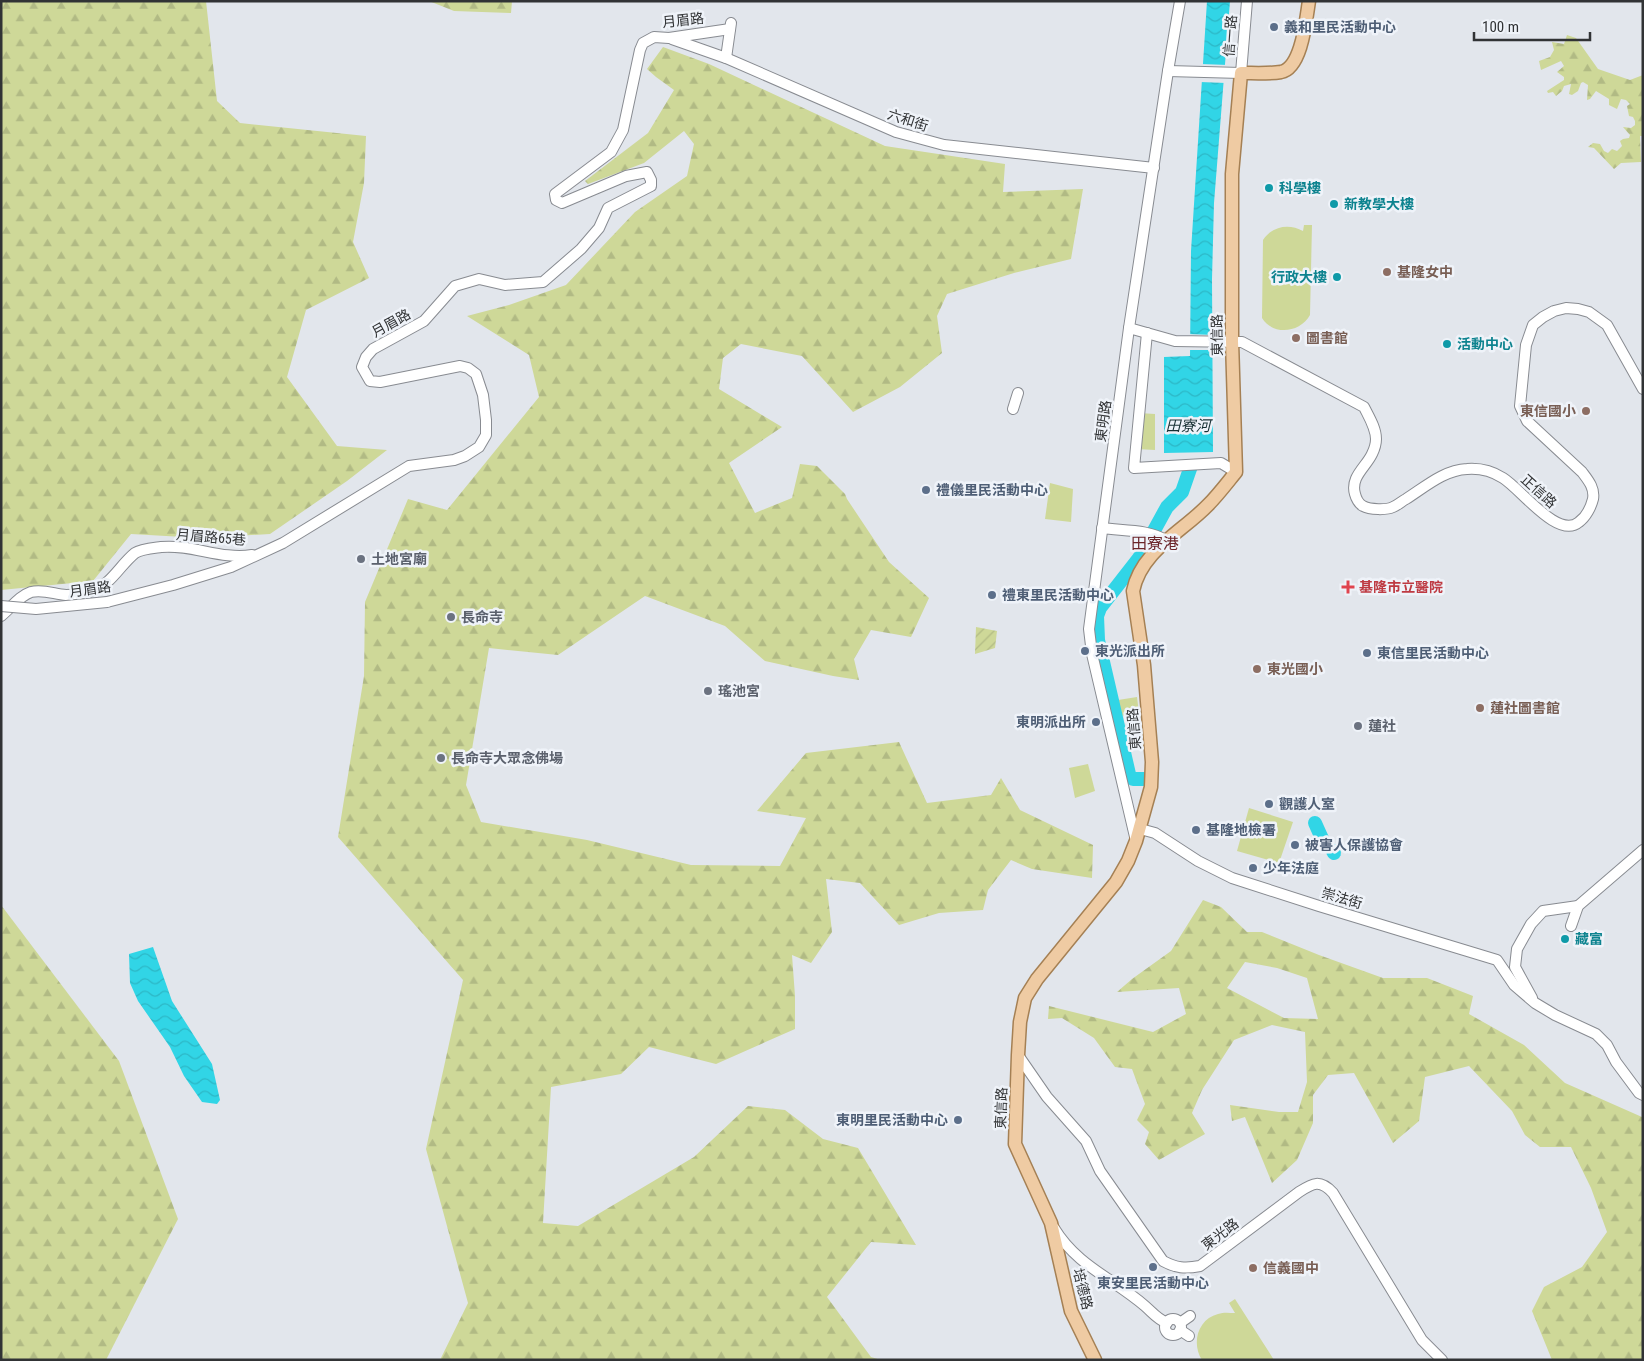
<svg xmlns="http://www.w3.org/2000/svg" width="1644" height="1361" viewBox="0 0 1644 1361" font-family="'Roboto Condensed','Noto Sans TC',sans-serif">
  <defs>
    <pattern id="forest-firs" width="22" height="20" patternUnits="userSpaceOnUse" patternTransform="scale(1.25)"><rect width="22" height="20" fill="#ced898"/><path d="M5 1l3.5 6h-7zM16 11l3.5 6h-7z" fill="#b1ba84"/></pattern>
    <pattern id="garden-furrows" width="10" height="10" patternUnits="userSpaceOnUse" patternTransform="scale(1.25)"><rect width="10" height="10" fill="#ced898"/><path d="M-1 1l2-2M0 10L10 0M9 11l2-2" fill="none" stroke="#b1ba84"/></pattern>
    <pattern id="water-waves" width="16" height="10" patternUnits="userSpaceOnUse" patternTransform="scale(1.25)"><rect width="16" height="10" fill="#31d5e6"/><path d="M0 5q4-4 8 0t8 0" fill="none" stroke="#2cb7c6"/></pattern>
  </defs>
  <rect width="100%" height="100%" fill="#e2e6ec"/>
  <g fill="url(#forest-firs)" fill-rule="evenodd">
    <polygon points="1,1 206,1 217,101 240,123 366,136 364,183 353,242 369,278 306,310 287,377 337,446 387,450 347,481 270,534 201,538 131,534 93,581 1,590"/>
    <polygon points="429,1 512,1 511,13 454,11"/>
    <polygon points="1567,35 1576,38 1598,69 1630,80 1643,75 1643,136 1640,136 1641,162 1621,163 1614,169 1594,148 1588,147 1593,143 1600,144 1604,151 1608,153 1612,149 1617,151 1622,146 1620,141 1623,139 1629,138 1630,135 1623,127 1631,128 1635,125 1635,121 1633,117 1629,116 1627,106 1630,104 1626,100 1621,99 1617,109 1609,105 1609,99 1596,91 1590,99 1587,100 1588,85 1583,82 1581,83 1578,91 1572,95 1569,94 1571,84 1564,86 1562,91 1556,96 1553,92 1548,93 1547,91 1564,80 1564,77 1557,72 1564,66 1561,61 1541,70 1539,61 1550,57 1554,50 1552,42 1564,44"/>
    <polygon points="663,47 709,64 885,146 1005,164 1003,192 1083,189 1071,259 1014,273 947,294 937,316 942,353 900,387 853,412 802,356 741,344 723,358 719,389 782,427 729,463 755,513 792,498 800,464 817,466 845,494 847,499 889,562 929,598 911,637 871,630 854,659 859,680 833,676 765,661 725,626 645,596 558,655 489,648 466,785 481,822 587,840 691,865 780,866 806,818 757,811 806,753 899,742 927,803 991,795 1001,778 1020,810 1093,845 1092,878 1032,869 1011,860 988,890 983,910 939,913 899,925 860,883 826,879 832,932 811,963 792,955 795,996 795,1029 716,1064 649,1047 621,1074 551,1087 543,1223 578,1226 694,1157 748,1106 785,1110 823,1139 858,1148 916,1245 871,1242 827,1297 871,1357 881,1360 440,1360 468,1303 426,1149 463,980 338,837 364,676 365,602 408,499 447,510 539,397 529,355 467,316 509,305 566,285 635,212 687,176 694,144 684,131 644,163 588,184 585,181 648,133 674,90 656,77 647,69"/>
    <path d="M 1203,900 L 1221,907 L 1247,932 L 1262,932 L 1319,955 L 1383,978 L 1427,978 L 1473,996 L 1469,1014 L 1524,1045 L 1565,1083 L 1642,1117 L 1643,1360 L 1552,1360 L 1532,1311 L 1544,1287 L 1582,1267 L 1607,1232 L 1591,1188 L 1571,1147 L 1540,1147 L 1525,1135 L 1512,1111 L 1469,1066 L 1425,1077 L 1419,1121 L 1393,1143 L 1354,1073 L 1328,1075 L 1313,1095 L 1313,1123 L 1297,1160 L 1272,1183 L 1245,1117 L 1232,1121 L 1230,1105 L 1279,1112 L 1298,1112 L 1307,1082 L 1305,1032 L 1272,1025 L 1234,1040 L 1202,1090 L 1192,1113 L 1205,1134 L 1159,1160 L 1145,1144 L 1149,1132 L 1137,1120 L 1145,1104 L 1132,1069 L 1115,1067 L 1094,1038 L 1062,1018 L 1048,1019 L 1049,1006 L 1153,1032 L 1186,1014 L 1179,988 L 1117,992 L 1132,979 L 1171,951 ZM 1245,962 L 1277,968 L 1307,978 L 1318,1019 L 1284,1018 L 1227,988 Z"/>
    <polygon points="1,905 119,1061 178,1219 106,1360 1,1360"/>
  </g>
  <g fill="#ced898">
    <path d="M 1304,225 L 1312,225 L 1310,315 C 1300,333 1273,336 1262,318 L 1263,240 C 1272,226 1289,223 1303,231 Z"/>
    <polygon points="1139,413 1155,414 1155,450 1136,449"/>
    <polygon points="1050,483 1073,489 1071,522 1045,519"/>
    <polygon points="1137,697 1139,713 1120,716 1118,700"/>
    <polygon points="1088,764 1095,791 1075,798 1069,768"/>
    <polygon points="1249,808 1293,822 1279,863 1237,851"/>
    <path d="M 1235,1299 L 1274,1360 L 1202,1360 C 1191,1343 1198,1319 1218,1314 C 1224,1312 1229,1313 1235,1313 L 1229,1303 Z"/>
  </g>
  <polygon fill="url(#garden-furrows)" points="976,627 997,631 995,648 975,654"/>
  <g fill="url(#water-waves)">
    <polygon points="1207,1 1230,1 1214,203 1212,279 1213,452 1164,453 1164,357 1190,356 1191,251"/>
    <polygon points="153,947 172,1001 212,1064 220,1100 217,1104 202,1102 184,1076 170,1047 138,1001 130,983 129,954"/>
  </g>
  <g fill="#e2e6ec">
    <polygon points="1201,64 1228,65 1226,83 1200,82"/>
    <polygon points="1187,334 1215,335 1215,350 1187,350"/>
  </g>
  <g fill="none" stroke-linecap="round" stroke-linejoin="round">
    <g stroke="#31d5e6" stroke-width="14">
      <polyline points="1145,779 1133,779 1129,774 1098,640 1097,616 1100,608 1139,558 1167,507 1182,492 1191,466"/>
      <polyline points="1315,823 1324,843"/>
      <polyline points="1333,851 1334,853"/>
    </g>
    <defs>
      <g id="minor">
        <polyline points="672,39 726,58 896,132 944,145 1154,168"/>
        <polyline points="726,58 731,23"/>
        <polyline points="1168,71 1241,73 1247,1"/>
        <path d="M 1129,328 L 1175,341 L 1242,342 L 1364,407 C 1369,417 1376,428 1376,439 C 1376,444 1374,450 1372,454 C 1366,467 1350,477 1355,494 C 1356,498 1359,504 1363,506 C 1370,510 1387,510 1393,507 C 1398,505 1402,501 1406,499 C 1425,487 1444,470 1467,469 C 1480,468 1492,471 1503,478 C 1521,489 1558,540 1579,522 C 1586,517 1591,507 1593,499 C 1595,488 1588,480 1582,472 L 1527,421 L 1520,406 L 1526,345 L 1533,325 L 1543,317 L 1554,311 L 1566,308 L 1578,309 L 1589,312 L 1607,325 L 1643,389"/>
        <polyline points="1147,333 1134,468 1221,463 1236,472"/>
        <polyline points="1013,409 1018,393"/>
        <path d="M 1102,528 C 1123,531 1149,529 1167,541"/>
        <polyline points="107,602 173,585 231,567 283,543 409,466 454,460 465,456 479,447 486,435 486,420 483,395 476,374 468,368 460,366 380,382 370,381 362,367 366,357 373,349 424,321 455,286 479,279 505,285 543,282 581,249 599,228 608,208 651,186 651,180 647,172 626,176 562,203 556,200 555,194 611,152 623,130 640,50 643,43 654,37 669,38 730,29"/>
        <path d="M 1,616 C 11,608 19,596 31,592 C 43,589 54,594 66,595 C 73,595 85,594 92,591 C 111,585 120,565 135,553 C 141,549 154,548 161,547 C 192,544 221,560 252,555"/>
        <polyline points="1133,827 1155,833 1198,861 1232,878 1319,906 1497,960 1514,985 1535,1003 1555,1015 1596,1034 1607,1045 1616,1062 1639,1093 1643,1095"/>
        <polyline points="1136,841 1092,654 1089,629 1129,328 1168,71 1180,1"/>
        <polyline points="1571,926 1578,906 1643,850"/>
        <polyline points="1532,998 1515,967 1517,949 1531,924 1543,911 1578,906"/>
        <path d="M 1018,1055 L 1047,1097 L 1086,1141 L 1100,1171 L 1163,1261 C 1176,1268 1185,1269 1200,1266 L 1299,1192 C 1313,1183 1320,1179 1333,1193 L 1422,1340 L 1442,1360"/>
        <path d="M 1054,1228 C 1077,1266 1114,1279 1145,1306 C 1153,1313 1157,1319 1167,1323"/>
        <circle cx="1173" cy="1327" r="8"/>
        <polyline points="1180,1323 1190,1316"/>
        <polyline points="1180,1330 1189,1336"/>
      </g>
      <path id="major" d="M 1095,1360 L 1071,1311 L 1051,1223 L 1015,1144 L 1018,1055 L 1020,1022 L 1025,998 L 1037,979 L 1116,882 L 1128,861 L 1136,841 L 1151,787 L 1152,762 L 1144,665 L 1133,591 C 1141,551 1182,532 1208,505 C 1218,495 1227,483 1236,472 L 1232,341 L 1232,174 L 1241,73 C 1254,73 1268,74 1281,72 C 1302,68 1306,19 1309,1"/>
    </defs>
    <use href="#minor" stroke="#888b91" stroke-width="12"/>
    <use href="#major" stroke="#a58054" stroke-width="15"/>
    <use href="#minor" stroke="#fff" stroke-width="10"/>
    <use href="#major" stroke="#efcba3" stroke-width="12"/>
    <defs>
      <polyline id="minor-bridge" points="1,606 36,609 107,602"/>
    </defs>
    <use href="#minor-bridge" stroke="#888b91" stroke-width="12" stroke-linecap="butt"/>
    <use href="#minor-bridge" stroke="#fff" stroke-width="10"/>
  </g>
  <g fill="#5c6f8a" stroke="#eff3f9" stroke-width="2">
    <circle cx="1274" cy="27" r="5"/>
    <circle cx="926" cy="490" r="5"/>
    <circle cx="992" cy="595" r="5"/>
    <circle cx="1085" cy="651" r="5"/>
    <circle cx="1367" cy="653" r="5"/>
    <circle cx="1096" cy="722" r="5"/>
    <circle cx="1269" cy="804" r="5"/>
    <circle cx="1196" cy="830" r="5"/>
    <circle cx="1295" cy="845" r="5"/>
    <circle cx="1253" cy="868" r="5"/>
    <circle cx="958" cy="1120" r="5"/>
    <circle cx="1153" cy="1267" r="5"/>
  </g>
  <g fill="#0f9aa8" stroke="#eff3f9" stroke-width="2">
    <circle cx="1269" cy="188" r="5"/>
    <circle cx="1334" cy="204" r="5"/>
    <circle cx="1337" cy="277" r="5"/>
    <circle cx="1447" cy="344" r="5"/>
    <circle cx="1565" cy="939" r="5"/>
  </g>
  <g fill="#8d6e63" stroke="#eff3f9" stroke-width="2">
    <circle cx="1387" cy="272" r="5"/>
    <circle cx="1296" cy="338" r="5"/>
    <circle cx="1586" cy="411" r="5"/>
    <circle cx="1257" cy="669" r="5"/>
    <circle cx="1480" cy="708" r="5"/>
    <circle cx="1253" cy="1268" r="5"/>
  </g>
  <g fill="#6b7280" stroke="#eff3f9" stroke-width="2">
    <circle cx="361" cy="559" r="5"/>
    <circle cx="451" cy="617" r="5"/>
    <circle cx="708" cy="691" r="5"/>
    <circle cx="1358" cy="726" r="5"/>
    <circle cx="441" cy="758" r="5"/>
  </g>
  <path fill="#e0444e" stroke="#eff3f9" stroke-width="2" d="M1345.5 579.5h5v5h5v5h-5v5h-5v-5h-5v-5h5z"/>
  <g text-anchor="middle" stroke-width="5" stroke-linejoin="round" paint-order="stroke">
    <g font-size="14" fill="#313335" stroke="#eff3f9">
      <text transform="translate(683 20) rotate(-6)" y="5">月眉路</text>
      <text transform="translate(1230 36) rotate(-86)" y="5">信一路</text>
      <text transform="translate(908 120) rotate(18)" y="5">六和街</text>
      <text transform="translate(391 323) rotate(-29)" y="5">月眉路</text>
      <text transform="translate(1217 335) rotate(-91)" y="5">東信路</text>
      <text transform="translate(1103 421) rotate(-82)" y="5">東明路</text>
      <text transform="translate(1539 491) rotate(42)" y="5">正信路</text>
      <text transform="translate(211 537) rotate(5)" y="5">月眉路65巷</text>
      <text transform="translate(90 589) rotate(-8)" y="5">月眉路</text>
      <text transform="translate(1134 729) rotate(-95)" y="5">東信路</text>
      <text transform="translate(1342 898) rotate(16)" y="5">崇法街</text>
      <text transform="translate(1001 1108) rotate(-88)" y="5">東信路</text>
      <text transform="translate(1220 1234) rotate(-37)" y="5">東光路</text>
      <text transform="translate(1083 1289) rotate(76)" y="5">培德路</text>
    </g>
    <g font-size="14" font-weight="bold" fill="#4e5e75" stroke="#eff3f9" text-anchor="start">
      <text x="1284" y="32">義和里民活動中心</text>
      <text x="936" y="495">禮儀里民活動中心</text>
      <text x="1002" y="600">禮東里民活動中心</text>
      <text x="1095" y="656">東光派出所</text>
      <text x="1377" y="658">東信里民活動中心</text>
      <text x="1086" y="727" text-anchor="end">東明派出所</text>
      <text x="1279" y="809">觀護人室</text>
      <text x="1206" y="835">基隆地檢署</text>
      <text x="1305" y="850">被害人保護協會</text>
      <text x="1263" y="873">少年法庭</text>
      <text x="948" y="1125" text-anchor="end">東明里民活動中心</text>
      <text x="1153" y="1288" text-anchor="middle">東安里民活動中心</text>
    </g>
    <g font-size="14" font-weight="bold" fill="#0d838f" stroke="#eff3f9" text-anchor="start">
      <text x="1279" y="193">科學樓</text>
      <text x="1344" y="209">新教學大樓</text>
      <text x="1327" y="282" text-anchor="end">行政大樓</text>
      <text x="1457" y="349">活動中心</text>
      <text x="1575" y="944">藏富</text>
    </g>
    <g font-size="14" font-weight="bold" fill="#785e54" stroke="#eff3f9" text-anchor="start">
      <text x="1397" y="277">基隆女中</text>
      <text x="1306" y="343">圖書館</text>
      <text x="1576" y="416" text-anchor="end">東信國小</text>
      <text x="1267" y="674">東光國小</text>
      <text x="1490" y="713">蓮社圖書館</text>
      <text x="1263" y="1273">信義國中</text>
    </g>
    <g font-size="14" font-weight="bold" fill="#5b616d" stroke="#eff3f9" text-anchor="start">
      <text x="371" y="564">土地宮廟</text>
      <text x="461" y="622">長命寺</text>
      <text x="718" y="696">瑤池宮</text>
      <text x="1368" y="731">蓮社</text>
      <text x="451" y="763">長命寺大眾念佛場</text>
    </g>
    <g font-size="14" font-weight="bold" fill="#be3a42" stroke="#eff3f9" text-anchor="start">
      <text x="1359" y="592">基隆市立醫院</text>
    </g>
    <g font-size="15" font-style="italic" fill="#162f32" stroke="#eff3f9">
      <text x="1188" y="431">田寮河</text>
    </g>
    <g font-size="16" fill="#6b252a" stroke="#eff3f9">
      <text x="1155" y="549">田寮港</text>
    </g>
  </g>
  <rect width="1644" height="1361" fill="none" stroke="#313335" stroke-width="5"/>
  <path d="M1474 32v8h116v-8" fill="none" stroke="#313335" stroke-width="2.5"/>
  <text x="1482" y="32" font-size="15" fill="#313335" stroke="#eff3f9" stroke-width="4" paint-order="stroke">100 m</text>
</svg>
